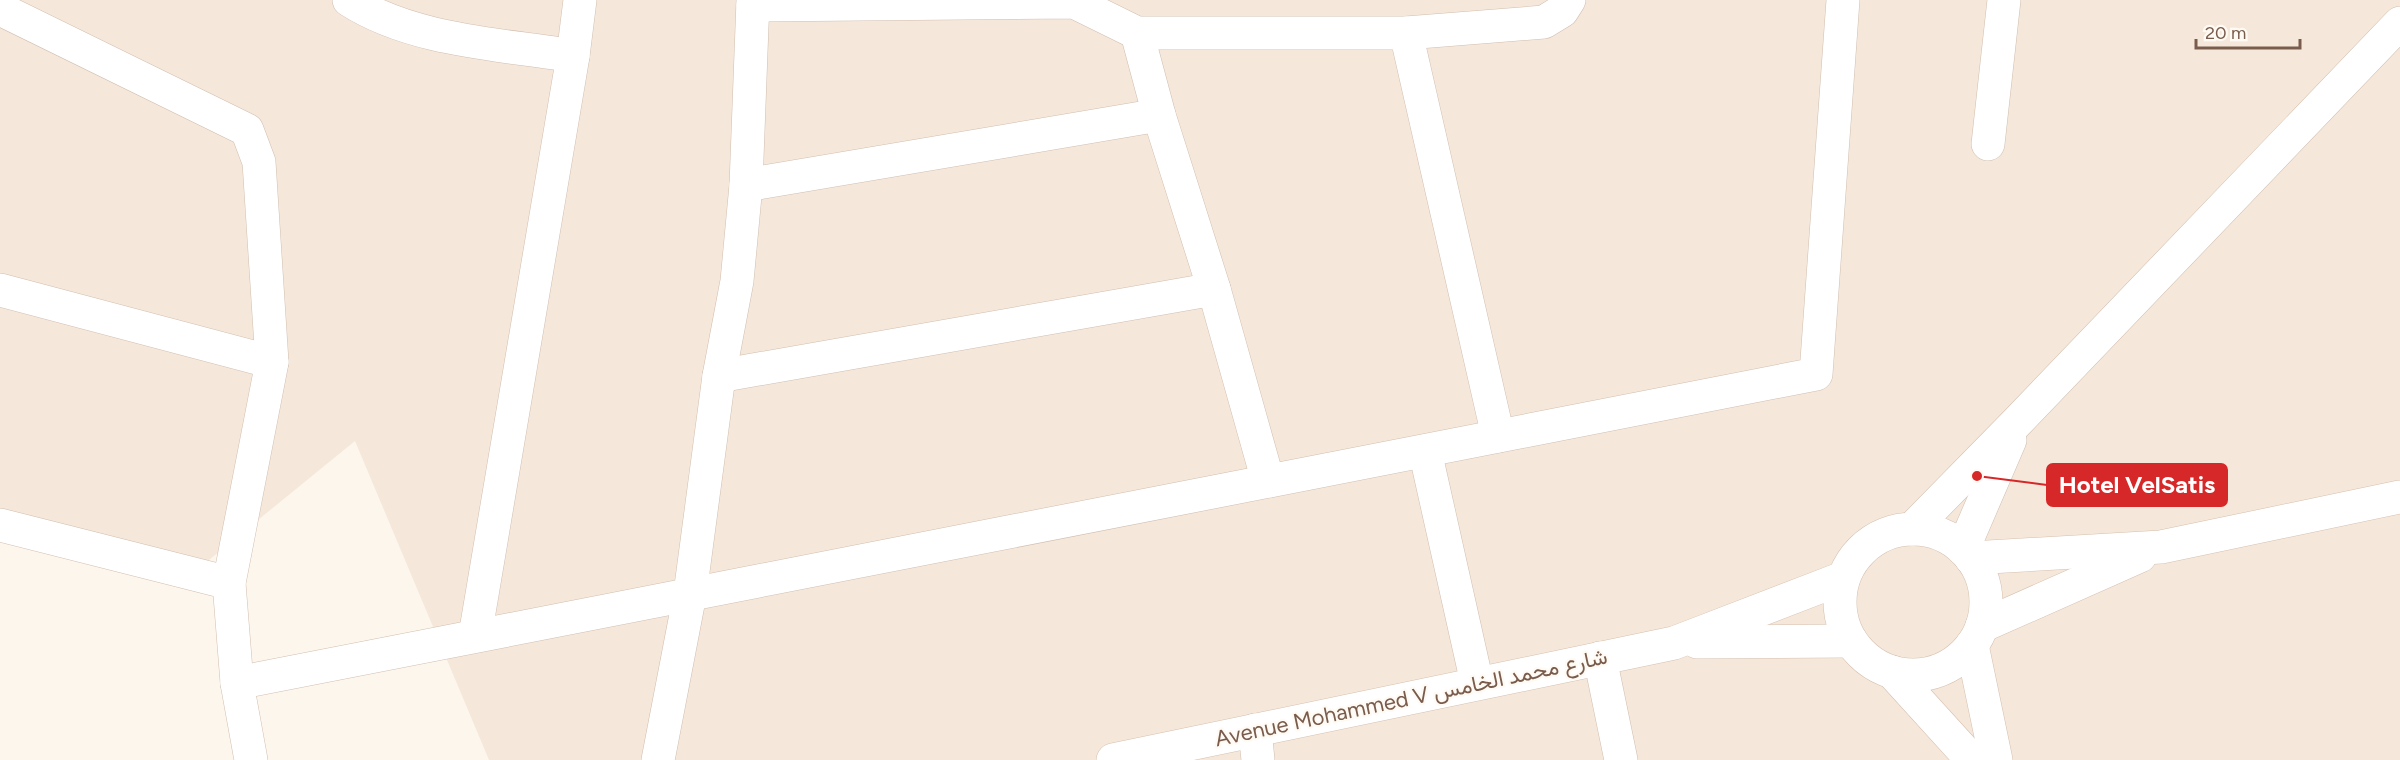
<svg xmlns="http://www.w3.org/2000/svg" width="2400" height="760" viewBox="0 0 2400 760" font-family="Figtree,Vazirmatn,sans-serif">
  <rect width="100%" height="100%" fill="#fdf6ec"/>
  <polygon fill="#f5e8da" points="0,0 2400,0 2400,760 489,760 355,441 204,564 0,514"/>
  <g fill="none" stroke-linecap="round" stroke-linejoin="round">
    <defs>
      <g id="street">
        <path d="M 349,0 C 413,41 500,44 573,56"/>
        <polyline points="753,5 1074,2 1137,33 1406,33 1544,22 1562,11 1569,0"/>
        <polyline points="0,9 247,130 259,162 272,362 229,583 237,683 251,760"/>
        <polyline points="1137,33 1159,115 1214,289 1268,481"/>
        <polyline points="1406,33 1498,436"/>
        <polyline points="1988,144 2004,0"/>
        <polyline points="746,185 1159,115"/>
        <polyline points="0,290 272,362"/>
        <polyline points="719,376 1214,289"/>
        <polyline points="1425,451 1477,683"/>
        <polyline points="0,525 229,583"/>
        <polyline points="1912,529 2018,421 2400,23"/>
        <polyline points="1963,549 2010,440"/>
        <polyline points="475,636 573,56 580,0"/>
        <polyline points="1600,658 1621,760"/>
        <polyline points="237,683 1816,374 1843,0"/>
        <polyline points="1255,730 1258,760"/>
        <polyline points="658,760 690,594 719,376 737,281 746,185 753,0"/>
      </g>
      <g id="secondary">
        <circle cx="1913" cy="602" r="73"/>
        <polyline points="1971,558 2161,547 2400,497"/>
        <polyline points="1982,626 2140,556"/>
        <polyline points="1697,642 1851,641"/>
        <polyline points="1972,645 1996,760"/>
        <polyline points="1892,672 1972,760"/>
        <polyline points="1113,760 1674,643 1843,578"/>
      </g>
    </defs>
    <use href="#street" stroke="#d1beb0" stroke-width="34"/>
    <use href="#secondary" stroke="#d6c0b0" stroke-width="34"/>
    <use href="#street" stroke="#fff" stroke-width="33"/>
    <use href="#secondary" stroke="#fff" stroke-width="33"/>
  </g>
  <g text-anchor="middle" stroke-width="4.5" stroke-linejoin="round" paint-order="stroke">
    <g font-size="22" fill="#7a5c4d" stroke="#fffaf3">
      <text transform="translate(1411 697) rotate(-12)" y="8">Avenue Mohammed V شارع محمد الخامس</text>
    </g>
  </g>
  <path fill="none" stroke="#d62828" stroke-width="2" d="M1977 476L2047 485"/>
  <circle fill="#d62828" stroke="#fffaf3" stroke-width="2" cx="1977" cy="476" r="6"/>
  <rect fill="#d62828" stroke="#d62828" stroke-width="2" x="2047" y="464" width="180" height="42" rx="6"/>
  <g font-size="24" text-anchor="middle" font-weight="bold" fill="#fff">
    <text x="2137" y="493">Hotel VelSatis</text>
  </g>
  <path d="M2196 39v9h104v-9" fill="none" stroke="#7a5c4d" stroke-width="3"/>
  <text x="2205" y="39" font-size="18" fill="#7a5c4d" stroke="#fffaf3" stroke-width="4.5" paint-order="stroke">20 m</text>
</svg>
